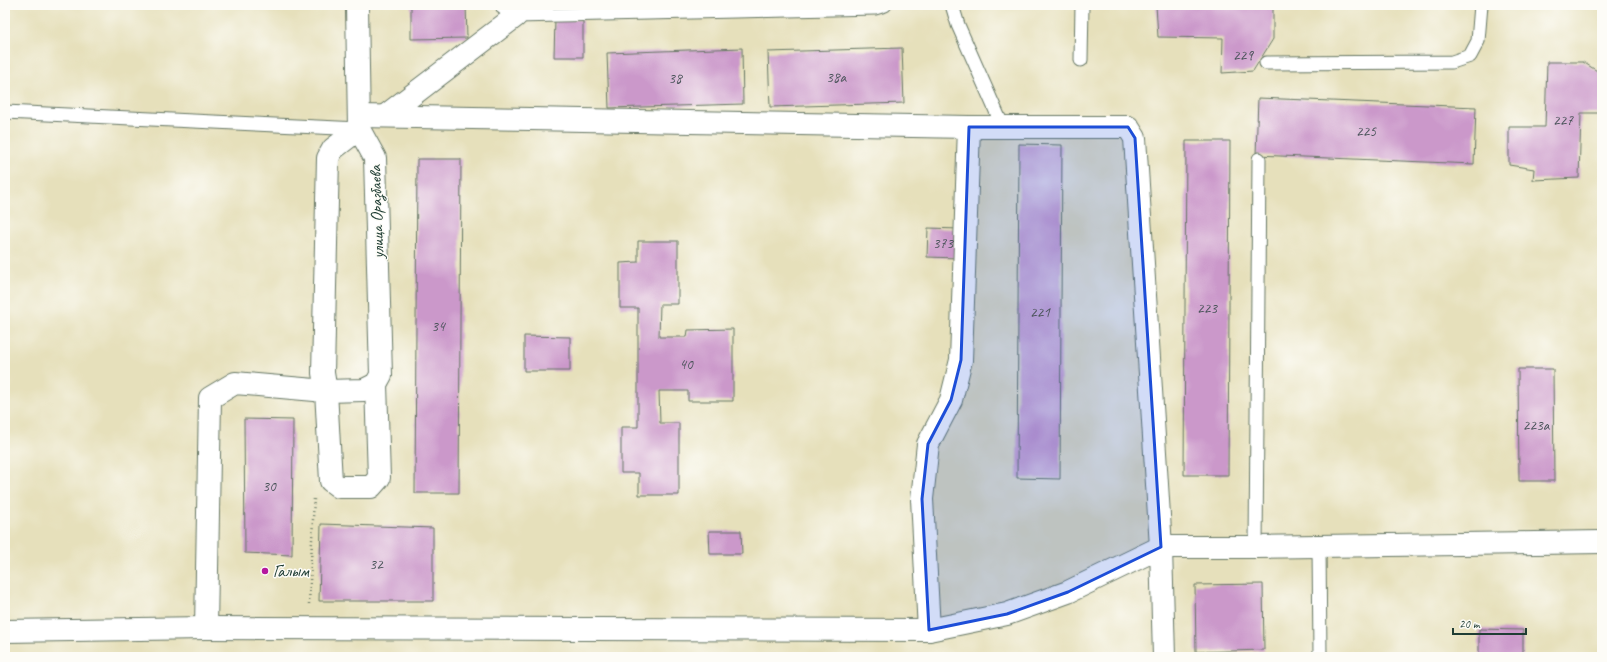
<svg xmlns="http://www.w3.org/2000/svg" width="1607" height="662" viewBox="0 0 1607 662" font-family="Caveat,sans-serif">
  <rect width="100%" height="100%" fill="#fdfcf7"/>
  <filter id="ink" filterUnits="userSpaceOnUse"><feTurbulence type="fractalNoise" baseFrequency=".025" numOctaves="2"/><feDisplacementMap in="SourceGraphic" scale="8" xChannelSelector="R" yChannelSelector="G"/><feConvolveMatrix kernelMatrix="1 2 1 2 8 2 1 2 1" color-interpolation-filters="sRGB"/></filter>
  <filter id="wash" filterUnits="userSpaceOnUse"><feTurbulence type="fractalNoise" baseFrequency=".012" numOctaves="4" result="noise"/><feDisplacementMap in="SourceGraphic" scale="16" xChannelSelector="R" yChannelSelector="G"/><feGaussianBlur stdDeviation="0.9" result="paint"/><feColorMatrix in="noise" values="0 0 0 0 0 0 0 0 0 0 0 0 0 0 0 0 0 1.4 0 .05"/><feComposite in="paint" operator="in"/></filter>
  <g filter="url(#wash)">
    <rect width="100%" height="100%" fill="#e6e0bb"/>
    <g id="blocks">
      <g fill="#cb98ca">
        <polygon points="411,5 466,5 467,38 411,39"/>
        <polygon points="1156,5 1273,5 1273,39 1253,71 1222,73 1223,38 1158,37"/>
        <polygon points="555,19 583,20 583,57 554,57"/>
        <polygon points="742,48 743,104 609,108 607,53"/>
        <polygon points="902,48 904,103 770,107 768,52"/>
        <polygon points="1547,62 1583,62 1602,74 1602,113 1581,113 1579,178 1533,180 1534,169 1509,165 1509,127 1545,127"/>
        <polygon points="1258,98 1476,107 1474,164 1256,155"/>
        <polygon points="1186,141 1230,141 1228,475 1184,475"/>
        <polygon points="1019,144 1062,145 1060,479 1017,478"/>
        <polygon points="417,159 461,159 459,493 415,493"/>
        <polygon points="928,228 960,229 959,258 927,257"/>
        <polygon points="638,241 678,241 678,304 660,304 659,337 687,337 688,330 733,329 733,401 688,401 688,391 659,391 660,423 679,423 679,495 639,495 639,473 621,473 621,427 638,427 638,308 620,308 620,263 638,262"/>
        <polygon points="524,336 570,337 570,371 524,371"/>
        <polygon points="1518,369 1553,369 1554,481 1519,481"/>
        <polygon points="244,419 293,420 292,555 245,553"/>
        <polygon points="321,524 433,528 433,601 319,601"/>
        <polygon points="709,531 741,531 742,554 710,554"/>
        <polygon points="1263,584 1264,650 1196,652 1195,585"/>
        <polygon points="1479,629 1523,630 1523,657 1479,657"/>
      </g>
    </g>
  </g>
  <g filter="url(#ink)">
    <use href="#blocks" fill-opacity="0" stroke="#657663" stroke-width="1"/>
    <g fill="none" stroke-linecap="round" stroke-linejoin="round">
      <defs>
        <g id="lane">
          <polyline points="502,5 503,8 516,16 875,8 885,5"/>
          <polyline points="952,5 958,25 1003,127"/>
          <polyline points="1081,60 1082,5"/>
          <polyline points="1266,63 1452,62 1470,56 1478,41 1481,5"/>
          <polyline points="5,112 359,129"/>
          <polyline points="1319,546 1320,657"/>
          <polyline points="1256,547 1259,159"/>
        </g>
        <g id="street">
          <polyline points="359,116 969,127"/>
          <polyline points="385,116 516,16"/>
          <polyline points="359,129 333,149 328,158 323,373 326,391 331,481 339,487 371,487 379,478 376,384"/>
          <polyline points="206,628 210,398 235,383 326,391 364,390 376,384 381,375 375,158 359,129 357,5"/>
          <polyline points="929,630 922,499 928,444 951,400 961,360 969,127 1128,127 1135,138 1161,547 1164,657"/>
          <polyline points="5,631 206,628 929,630 1007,614 1068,592 1161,547 1256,547 1602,542"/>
        </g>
      </defs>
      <use href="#lane" stroke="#657663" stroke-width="15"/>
      <use href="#street" stroke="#657663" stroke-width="24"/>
      <polyline stroke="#657663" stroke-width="2.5" stroke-dasharray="1 3" stroke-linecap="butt" points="309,604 314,498"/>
      <use href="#lane" stroke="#fff" stroke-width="13"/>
      <use href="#street" stroke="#fff" stroke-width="22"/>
    </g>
  </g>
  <path fill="#1d4ed8" fill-opacity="0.2" stroke="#1d4ed8" stroke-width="3" stroke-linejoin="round" d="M 969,127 L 1128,127 L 1135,138 L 1161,547 L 1068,592 L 1007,614 L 929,630 L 922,499 L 928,444 L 951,400 L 961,360 Z"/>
  <circle fill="#b5179e" stroke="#fdfcf7" stroke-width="1.5" cx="265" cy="571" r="4"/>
  <g text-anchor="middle" stroke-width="3" stroke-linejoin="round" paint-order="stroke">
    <g font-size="15" fill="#4a545a">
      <text x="1243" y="60">229</text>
      <text x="836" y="82">38а</text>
      <text x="675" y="83">38</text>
      <text x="1563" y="125">227</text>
      <text x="1366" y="136">225</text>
      <text x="943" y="248">373</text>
      <text x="1207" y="313">223</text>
      <text x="1040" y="317">221</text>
      <text x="438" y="331">34</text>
      <text x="686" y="369">40</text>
      <text x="1536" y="430">223а</text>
      <text x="269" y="491">30</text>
      <text x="376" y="569">32</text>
    </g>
    <g font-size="17" fill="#1f3d34" stroke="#fdfcf7">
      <text transform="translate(376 212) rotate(-92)" y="6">улица Оразбаева</text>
    </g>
    <g font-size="17" fill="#1f3d34" stroke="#fdfcf7" text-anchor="start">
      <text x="273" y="577">Галым</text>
    </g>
  </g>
  <rect width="1607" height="662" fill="none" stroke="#fdfcf7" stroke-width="20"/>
  <path d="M1453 628v6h73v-6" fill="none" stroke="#1f3d34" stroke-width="2"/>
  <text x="1459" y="628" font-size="12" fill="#1f3d34" stroke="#fdfcf7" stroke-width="3" paint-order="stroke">20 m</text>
</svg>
